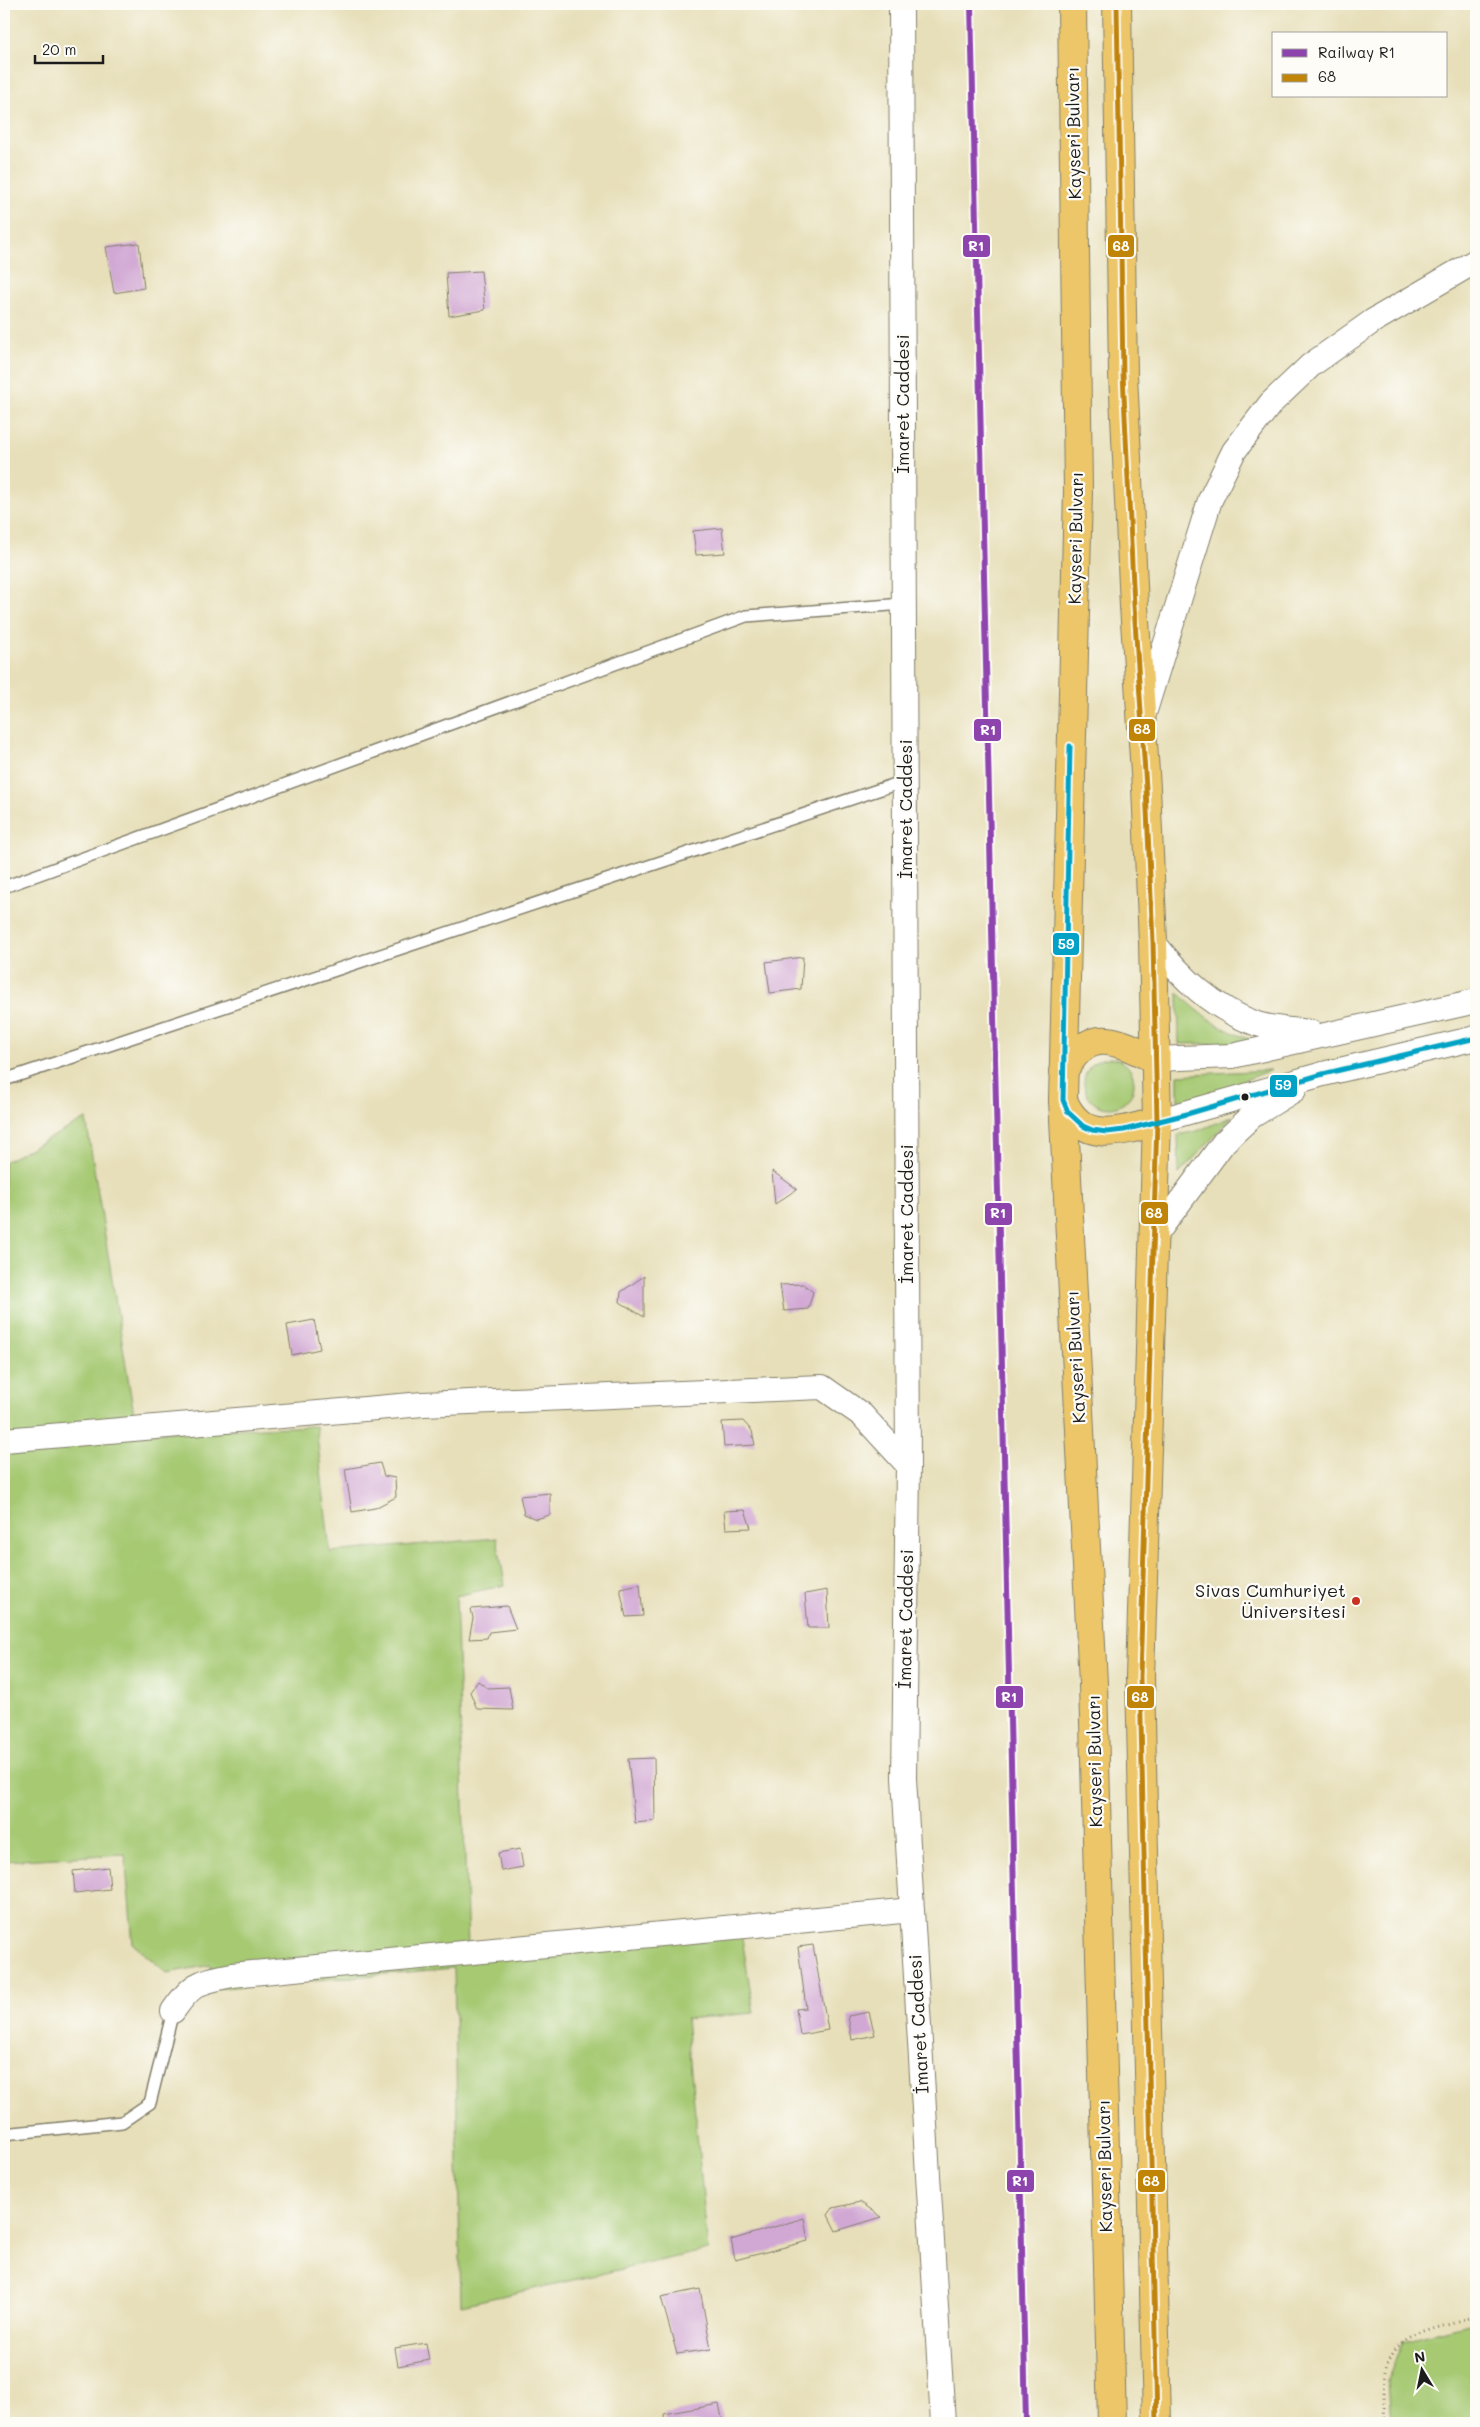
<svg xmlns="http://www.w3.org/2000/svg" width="1480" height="2427" viewBox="0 0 1480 2427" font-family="Mali,sans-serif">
  <rect width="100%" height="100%" fill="#fdfcf7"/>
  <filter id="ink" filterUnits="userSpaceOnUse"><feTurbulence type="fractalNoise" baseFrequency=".02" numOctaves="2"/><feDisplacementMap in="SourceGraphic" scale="10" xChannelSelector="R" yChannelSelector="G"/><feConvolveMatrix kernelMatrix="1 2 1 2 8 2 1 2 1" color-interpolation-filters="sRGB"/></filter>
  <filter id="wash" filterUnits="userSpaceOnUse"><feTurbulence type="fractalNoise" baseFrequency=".0096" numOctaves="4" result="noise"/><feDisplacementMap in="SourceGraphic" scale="20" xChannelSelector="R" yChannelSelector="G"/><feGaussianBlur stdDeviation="1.12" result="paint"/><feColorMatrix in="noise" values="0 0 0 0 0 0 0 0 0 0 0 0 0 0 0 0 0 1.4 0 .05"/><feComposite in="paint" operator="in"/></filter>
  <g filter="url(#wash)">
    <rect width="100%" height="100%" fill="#e7dfb9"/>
    <g fill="#a6c972" stroke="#617247">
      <path d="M 1178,992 C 1203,1018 1227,1033 1261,1043 L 1179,1044 Z"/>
      <circle cx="1109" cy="1083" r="25"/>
      <polygon points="1271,1070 1178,1106 1178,1075"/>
      <polygon points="1233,1116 1179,1174 1178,1135 1197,1131"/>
      <polygon points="86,1119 137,1433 316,1426 330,1552 497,1538 505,1585 456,1596 468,1947 741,1932 754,2013 686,2019 708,2250 461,2305 454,1968 212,1989 211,1965 167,1973 133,1944 125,1854 4,1861 4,1162"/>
      <polygon points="1476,2323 1476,2423 1391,2423 1388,2381 1404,2341"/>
    </g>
    <g id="blocks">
      <g fill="#d1a8d4">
        <polygon points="139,243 144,288 114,293 106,247"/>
        <polygon points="481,271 485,310 449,316 446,273"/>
        <polygon points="722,528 725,553 696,555 693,531"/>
        <polygon points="803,957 801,989 770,993 766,962"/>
        <polygon points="772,1171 797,1189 775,1204"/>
        <polygon points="644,1276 644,1317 620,1302 621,1292"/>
        <polygon points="803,1284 813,1292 808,1309 784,1311 780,1285"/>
        <polygon points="314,1320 320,1349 292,1355 287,1325"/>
        <polygon points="743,1421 752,1431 755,1445 724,1447 722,1422"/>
        <polygon points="380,1463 384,1476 395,1478 396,1497 375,1508 352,1512 345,1469"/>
        <polygon points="550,1493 550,1515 536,1519 524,1514 520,1496"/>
        <polygon points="745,1510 751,1528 726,1529 724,1511"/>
        <polygon points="640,1584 643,1616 626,1617 620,1588"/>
        <polygon points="827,1590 829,1628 808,1628 805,1594"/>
        <polygon points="507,1606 516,1629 489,1632 487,1638 469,1639 473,1618 471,1609"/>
        <polygon points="478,1681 487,1688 509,1687 513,1710 477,1709 470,1692"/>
        <polygon points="654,1758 655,1821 635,1823 628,1759"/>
        <polygon points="520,1849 523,1867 501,1871 498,1853"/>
        <polygon points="108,1867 110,1889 75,1893 73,1871"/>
        <polygon points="813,1945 828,2030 800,2035 796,2009 806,2008 798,1947"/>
        <polygon points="869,2012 875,2035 852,2040 848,2016"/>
        <polygon points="860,2202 882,2217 836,2231 828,2215 833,2208"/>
        <polygon points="804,2218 808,2241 735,2260 731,2240"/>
        <polygon points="700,2289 711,2349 677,2354 661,2297"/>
        <polygon points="426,2343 429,2360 398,2366 395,2348"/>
        <polygon points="719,2404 723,2423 665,2423 664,2414"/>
      </g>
    </g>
  </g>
  <g filter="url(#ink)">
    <use href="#blocks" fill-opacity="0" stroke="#827e6a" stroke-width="1"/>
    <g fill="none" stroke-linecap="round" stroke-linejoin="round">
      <defs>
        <g id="service">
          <polyline points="4,887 746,616 904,604"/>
          <polyline points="4,1080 905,781"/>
          <polyline points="4,2134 122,2122 150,2103 173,2011"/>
        </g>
        <g id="minor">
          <polyline points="901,4 908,1465 904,1778 943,2423"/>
          <polyline points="1143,717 1210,500 1234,451 1271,403 1311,365 1373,321 1476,261"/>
          <path d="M 1153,942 C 1182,978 1212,1008 1257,1024 C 1274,1029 1293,1030 1310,1032"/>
          <polyline points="1155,1059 1232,1056 1476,1001"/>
          <polyline points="1157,1121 1323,1074 1476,1038"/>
          <polyline points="1154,1237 1224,1142 1252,1116 1294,1090"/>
          <polyline points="4,1440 423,1404 822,1387 862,1415 908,1465"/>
          <path d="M 173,2011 C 193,1982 199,1982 232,1975 L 912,1910"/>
        </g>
        <g id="trunk">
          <path d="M 1072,4 L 1078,491 L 1063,1100 C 1081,1144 1120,1133 1157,1121"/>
          <polyline points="1117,4 1123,374 1134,606 1146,788 1153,942 1157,1121 1140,1677 1157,2423"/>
          <path d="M 1063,1072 C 1089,1024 1117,1041 1155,1059"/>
          <polyline points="1063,1100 1093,1683 1112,2423"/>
        </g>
      </defs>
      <use href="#service" stroke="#827e6a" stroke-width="14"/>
      <use href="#minor" stroke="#827e6a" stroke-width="26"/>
      <use href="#trunk" stroke="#827e6a" stroke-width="30"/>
      <path stroke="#827e6a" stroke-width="3" stroke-dasharray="1 4" stroke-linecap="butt" d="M 1385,2423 C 1379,2335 1401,2337 1476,2316"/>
      <use href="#service" stroke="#fff" stroke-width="11"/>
      <use href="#minor" stroke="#fff" stroke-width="24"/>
      <use href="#trunk" stroke="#ecc669" stroke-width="28"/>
      <defs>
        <polyline id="bus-1" points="1117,4 1123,374 1134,606 1146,788 1153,942 1157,1121 1140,1677 1157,2423"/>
        <polyline id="bus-2" points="1070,746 1063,1100 1068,1112 1083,1126 1092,1130 1107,1132 1124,1130 1187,1114 1323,1074 1476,1038"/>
      </defs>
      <use href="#bus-1" stroke="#fdfcf7" stroke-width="9"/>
      <use href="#bus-2" stroke="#fdfcf7" stroke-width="9"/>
      <use href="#bus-1" stroke="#c08407" stroke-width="5"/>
      <use href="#bus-2" stroke="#01a2c5" stroke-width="5"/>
      <defs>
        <polyline id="rail-1" points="971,4 1026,2423"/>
      </defs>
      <use href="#rail-1" stroke="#fdfcf7" stroke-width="10"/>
      <use href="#rail-1" stroke="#8e44ad" stroke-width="6"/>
    </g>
  </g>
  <circle fill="#1c1c1c" stroke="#fdfcf7" stroke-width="2" cx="1245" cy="1097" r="4.5"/>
  <circle fill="#c8321e" stroke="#fdfcf7" stroke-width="2" cx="1356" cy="1601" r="5"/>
  <g text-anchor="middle" stroke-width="4.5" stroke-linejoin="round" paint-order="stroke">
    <g font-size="18" fill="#1c1c1c" stroke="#fdfcf7">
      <text transform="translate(1074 133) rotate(-91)" y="6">Kayseri Bulvarı</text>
      <text transform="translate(903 404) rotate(-90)" y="6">İmaret Caddesi</text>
      <text transform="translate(1076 538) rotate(-89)" y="6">Kayseri Bulvarı</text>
      <text transform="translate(906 809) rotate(-90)" y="6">İmaret Caddesi</text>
      <text transform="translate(907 1214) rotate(-90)" y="6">İmaret Caddesi</text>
      <text transform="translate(1076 1357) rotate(-93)" y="6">Kayseri Bulvarı</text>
      <text transform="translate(906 1619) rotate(-89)" y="6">İmaret Caddesi</text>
      <text transform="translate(1095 1761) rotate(-91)" y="6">Kayseri Bulvarı</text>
      <text transform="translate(919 2024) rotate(-93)" y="6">İmaret Caddesi</text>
      <text transform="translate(1105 2166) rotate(-91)" y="6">Kayseri Bulvarı</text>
    </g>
    <g font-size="18" fill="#1c1c1c" stroke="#fdfcf7" text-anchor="end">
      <text x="1346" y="1597">Sivas Cumhuriyet<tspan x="1346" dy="21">Üniversitesi</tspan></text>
    </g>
  </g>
  <g stroke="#fdfcf7" stroke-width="2">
    <rect x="962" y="234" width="29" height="24" rx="5" fill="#8e44ad"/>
    <rect x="1107" y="234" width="28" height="24" rx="5" fill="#c08407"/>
    <rect x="1128" y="718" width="28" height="24" rx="5" fill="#c08407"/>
    <rect x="973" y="718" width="29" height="24" rx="5" fill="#8e44ad"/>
    <rect x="1052" y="932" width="28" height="24" rx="5" fill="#01a2c5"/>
    <rect x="1269" y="1074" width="29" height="24" rx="5" fill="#01a2c5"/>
    <rect x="1140" y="1201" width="29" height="24" rx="5" fill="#c08407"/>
    <rect x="984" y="1202" width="29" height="24" rx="5" fill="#8e44ad"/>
    <rect x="1126" y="1685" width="29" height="24" rx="5" fill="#c08407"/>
    <rect x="995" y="1685" width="29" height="24" rx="5" fill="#8e44ad"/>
    <rect x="1137" y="2169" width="29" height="24" rx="5" fill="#c08407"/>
    <rect x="1006" y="2169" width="29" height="24" rx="5" fill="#8e44ad"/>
  </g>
  <g font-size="14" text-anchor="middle" font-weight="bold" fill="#fff">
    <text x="976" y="251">R1</text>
    <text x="1121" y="251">68</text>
    <text x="1142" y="734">68</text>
    <text x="988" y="735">R1</text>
    <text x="1066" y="949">59</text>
    <text x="1283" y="1090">59</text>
    <text x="1154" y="1218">68</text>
    <text x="998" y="1218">R1</text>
    <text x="1140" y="1702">68</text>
    <text x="1009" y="1702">R1</text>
    <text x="1151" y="2186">68</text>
    <text x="1020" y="2186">R1</text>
  </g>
  <rect width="1480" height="2427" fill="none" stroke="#fdfcf7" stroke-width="20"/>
  <rect x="1272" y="32" width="175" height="65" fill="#fdfcf7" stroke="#a3a29f"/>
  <rect x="1282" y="49" width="25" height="8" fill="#8e44ad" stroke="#a3a29f"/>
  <text x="1318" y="58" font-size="15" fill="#1c1c1c">Railway R1</text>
  <rect x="1282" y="74" width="25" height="8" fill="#c08407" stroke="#a3a29f"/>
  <text x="1318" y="82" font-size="15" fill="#1c1c1c">68</text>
  <g transform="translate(1422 2370) rotate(350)" stroke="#fdfcf7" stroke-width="4" paint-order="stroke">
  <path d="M0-4L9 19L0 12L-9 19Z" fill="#1c1c1c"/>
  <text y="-8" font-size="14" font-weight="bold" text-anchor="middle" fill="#1c1c1c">N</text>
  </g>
  <path d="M35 55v8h68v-8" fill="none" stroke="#1c1c1c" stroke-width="2.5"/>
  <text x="42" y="55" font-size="15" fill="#1c1c1c" stroke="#fdfcf7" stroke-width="4" paint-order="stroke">20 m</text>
</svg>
